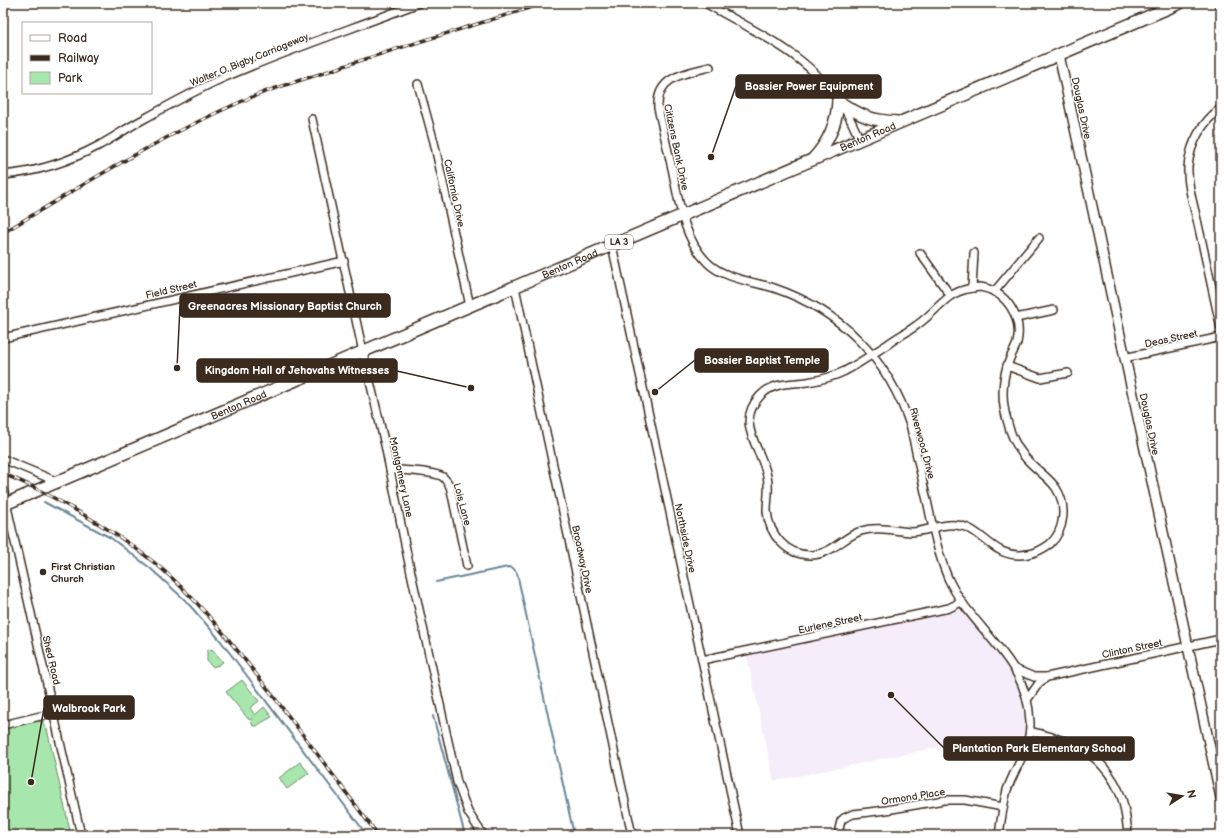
<svg xmlns="http://www.w3.org/2000/svg" width="1224" height="838" viewBox="0 0 1224 838" font-family="'Balsamiq Sans',sans-serif">
  <rect width="100%" height="100%" fill="#fff"/>
  <filter id="ink" filterUnits="userSpaceOnUse"><feTurbulence type="fractalNoise" baseFrequency=".025" numOctaves="2"/><feDisplacementMap in="SourceGraphic" scale="8" xChannelSelector="R" yChannelSelector="G"/><feConvolveMatrix kernelMatrix="1 2 1 2 8 2 1 2 1" color-interpolation-filters="sRGB"/></filter>
  <g filter="url(#ink)">
    <polygon fill="#f6edfb" points="961,602 1012,663 1030,715 1020,763 988,737 774,781 746,652"/>
    <g fill="#a7e6ad" stroke="#718866">
      <polygon points="210,649 213,650 223,662 219,665 212,667 207,661 207,651"/>
      <path d="M 242,680 L 259,701 L 250,708 L 255,715 L 264,707 L 272,717 C 267,720 261,722 257,726 L 253,726 L 251,722 L 253,718 L 249,720 L 226,692 Z"/>
      <polygon points="39,721 44,722 42,723 47,729 71,835 3,835 3,728"/>
      <polygon points="300,762 309,773 287,789 279,778"/>
    </g>
    <g fill="none" stroke-linecap="round" stroke-linejoin="round">
      <g stroke="#698697" stroke-width="2">
        <polyline points="44,502 111,538 150,568 185,600 220,640 367,835"/>
        <polyline points="436,582 508,567 513,568 517,573 574,835"/>
        <polyline points="433,716 465,835"/>
      </g>
      <defs>
        <g id="minor">
          <path d="M 705,3 C 758,33 811,55 845,110 C 851,119 855,130 860,140"/>
          <polyline points="1218,3 1221,10"/>
          <polyline points="3,5 5,3"/>
          <path d="M 710,67 C 686,73 656,76 658,108 C 663,130 668,151 673,173 C 679,203 684,239 707,262 C 722,278 754,282 774,288 C 842,311 889,360 911,428 C 916,453 922,479 928,505 C 933,529 938,554 948,578 C 972,631 1028,657 1030,722 C 1031,748 1015,767 1007,790 C 1003,805 1001,820 999,835"/>
          <polyline points="418,84 434,142 470,306"/>
          <path d="M 1221,108 C 1202,122 1190,143 1188,167 C 1187,186 1194,206 1198,224 C 1206,259 1213,294 1221,329"/>
          <polyline points="312,119 363,352 385,445 408,559 457,782 468,812 483,835"/>
          <path d="M 3,175 C 37,172 68,162 98,146 C 113,138 127,128 142,120 C 169,105 196,90 223,78 C 287,50 354,28 419,3"/>
          <polyline points="612,245 740,835"/>
          <polyline points="920,253 950,295"/>
          <polyline points="515,287 632,835"/>
          <path d="M 980,287 C 1006,291 1023,317 1017,343 C 1015,349 1011,355 1009,361 C 1006,367 1005,374 1004,380 C 1002,394 1003,407 1007,420 C 1010,433 1016,446 1024,456 C 1033,468 1048,476 1056,488 C 1067,505 1065,530 1050,544 C 1043,549 1036,553 1028,554 C 992,561 984,527 956,525 C 941,523 926,532 911,532 C 895,531 878,526 861,531 C 843,537 832,554 812,555 C 787,556 769,535 767,511 C 767,499 770,488 767,476 C 762,448 734,424 760,396 C 773,382 790,384 807,382 C 820,380 833,377 845,371 C 860,363 874,353 888,344 C 897,337 908,332 917,325 C 943,307 944,290 980,287 Z"/>
          <polyline points="972,288 974,253"/>
          <polyline points="994,292 1039,238"/>
          <polyline points="1016,318 1054,310"/>
          <polyline points="3,338 344,261"/>
          <polyline points="1124,358 1221,337"/>
          <polyline points="1007,366 1040,378 1068,373"/>
          <polyline points="3,459 58,482"/>
          <path d="M 390,469 C 402,471 434,471 443,477 C 447,481 450,485 451,490 L 467,566"/>
          <polyline points="3,489 81,835"/>
          <polyline points="702,660 949,608 961,602"/>
          <polyline points="1015,669 1034,677 1047,677"/>
          <polyline points="1027,700 1039,683 1047,677 1221,639"/>
          <polyline points="3,725 53,713"/>
          <path d="M 1030,731 C 1044,735 1058,738 1071,744 C 1095,753 1114,775 1122,799 C 1125,810 1127,823 1128,835"/>
          <polyline points="840,835 839,829 841,821 844,818 853,814 886,810 944,800 965,800 1003,807"/>
        </g>
        <polyline id="tertiary" points="1059,55 1221,798"/>
        <g id="primary">
          <path d="M 838,101 C 861,116 871,121 898,122"/>
          <path d="M 813,159 C 828,143 837,123 838,101"/>
          <path id="s1" d="M 3,505 L 1180,3"/>
        </g>
      </defs>
      <use href="#minor" stroke="#3b2a1e" stroke-width="10"/>
      <use href="#tertiary" stroke="#3b2a1e" stroke-width="12"/>
      <use href="#primary" stroke="#3b2a1e" stroke-width="14"/>
      <use href="#minor" stroke="#fff" stroke-width="7"/>
      <use href="#tertiary" stroke="#fff" stroke-width="9"/>
      <use href="#primary" stroke="#fff" stroke-width="11"/>
      <defs>
        <g id="rail">
          <path d="M 3,233 C 84,184 164,134 252,97 C 276,87 302,80 326,72 C 399,47 472,26 545,3"/>
          <path d="M 3,474 C 30,484 54,498 79,512 C 112,531 144,552 172,578 C 203,607 230,641 256,674 C 298,727 337,781 378,835"/>
        </g>
      </defs>
      <use href="#rail" stroke="#3b2a1e" stroke-width="3.5"/>
      <use href="#rail" stroke="#fff" stroke-width="2" stroke-dasharray="6" stroke-linecap="butt"/>
    </g>
  </g>
  <circle fill="#3b2a1e" stroke="#fff" stroke-width="1.5" cx="43" cy="572" r="4"/>
  <g text-anchor="middle" stroke-width="3" stroke-linejoin="round" paint-order="stroke">
    <rect fill="#fff" stroke="#766a62" stroke-width="1" x="605" y="235" width="28" height="14" rx="3"/>
    <g font-size="9" font-weight="bold" fill="#3b2a1e">
      <text x="619" y="245">LA 3</text>
    </g>
    <g font-size="10" fill="#3b2a1e" stroke="#fff">
      <text transform="translate(249 59) rotate(-22)" y="4">Walter O. Bigby Carriageway</text>
      <text transform="translate(1082 108) rotate(78)" y="4">Douglas Drive</text>
      <text dy="4" stroke="none"><textPath href="#s1" startOffset="940">Benton Road</textPath></text>
      <text transform="translate(677 147) rotate(78)" y="4">Citizens Bank Drive</text>
      <text transform="translate(455 193) rotate(78)" y="4">California Drive</text>
      <text dy="4" stroke="none"><textPath href="#s1" startOffset="616">Benton Road</textPath></text>
      <text transform="translate(171 289) rotate(-13)" y="4">Field Street</text>
      <text transform="translate(1171 338) rotate(-12)" y="4">Deas Street</text>
      <text dy="4" stroke="none"><textPath href="#s1" startOffset="256">Benton Road</textPath></text>
      <text transform="translate(1150 424) rotate(78)" y="4">Douglas Drive</text>
      <text transform="translate(923 443) rotate(75)" y="4">Riverwood Drive</text>
      <text transform="translate(402 477) rotate(78)" y="4">Montgomery Lane</text>
      <text transform="translate(463 504) rotate(75)" y="4">Lois Lane</text>
      <text transform="translate(686 538) rotate(78)" y="4">Northside Drive</text>
      <text transform="translate(583 559) rotate(78)" y="4">Broadway Drive</text>
      <text transform="translate(830 623) rotate(-12)" y="4">Eurlene Street</text>
      <text transform="translate(1132 648) rotate(-12)" y="4">Clinton Street</text>
      <text transform="translate(52 660) rotate(77)" y="4">Shed Road</text>
      <text transform="translate(913 796) rotate(-9)" y="4">Ormond Place</text>
    </g>
    <g font-size="10" font-weight="bold" fill="#3b2a1e" stroke="#fff" text-anchor="start">
      <text x="51" y="570">First Christian<tspan x="51" dy="12">Church</tspan></text>
    </g>
  </g>
  <path fill="none" stroke="#3b2a1e" stroke-width="1.5" d="M711 157L736 86M177 368L180 306M655 392L695 360M471 388L397 371M31 782L44 708M891 695L944 748"/>
  <g fill="#3b2a1e" stroke="#fff" stroke-width="1.5">
    <circle cx="711" cy="157" r="4"/>
    <circle cx="177" cy="368" r="4"/>
    <circle cx="655" cy="392" r="4"/>
    <circle cx="471" cy="388" r="4"/>
    <circle cx="31" cy="782" r="4"/>
    <circle cx="891" cy="695" r="4"/>
  </g>
  <g fill="#3b2a1e" stroke="#3b2a1e" stroke-width="1.5">
    <rect x="736" y="75" width="145" height="23" rx="4"/>
    <rect x="180" y="294" width="210" height="23" rx="4"/>
    <rect x="695" y="349" width="133" height="23" rx="4"/>
    <rect x="197" y="359" width="200" height="23" rx="4"/>
    <rect x="44" y="696" width="90" height="23" rx="4"/>
    <rect x="944" y="737" width="190" height="23" rx="4"/>
  </g>
  <g font-size="11" text-anchor="middle" font-weight="bold" fill="#fff">
    <text x="809" y="90">Bossier Power Equipment</text>
    <text x="285" y="310">Greenacres Missionary Baptist Church</text>
    <text x="762" y="364">Bossier Baptist Temple</text>
    <text x="297" y="374">Kingdom Hall of Jehovahs Witnesses</text>
    <text x="89" y="712">Walbrook Park</text>
    <text x="1039" y="752">Plantation Park Elementary School</text>
  </g>
  <rect width="1224" height="838" fill="none" stroke="#fff" stroke-width="16"/>
  <rect x="8" y="8" width="1208" height="822" fill="none" stroke="#3b2a1e" stroke-width="1.5" filter="url(#ink)"/>
  <rect x="22" y="22" width="130" height="72" fill="#ffffff" stroke="#b1aaa5"/>
  <rect x="30" y="35" width="20" height="6" fill="#ffffff" stroke="#b1aaa5"/>
  <text x="58" y="42" font-size="12" fill="#3b2a1e">Road</text>
  <rect x="30" y="55" width="20" height="6" fill="#3b2a1e" stroke="#b1aaa5"/>
  <text x="58" y="62" font-size="12" fill="#3b2a1e">Railway</text>
  <rect x="30" y="72" width="20" height="12" fill="#a7e6ad" stroke="#b1aaa5"/>
  <text x="58" y="82" font-size="12" fill="#3b2a1e">Park</text>
  <g transform="translate(1182 796) rotate(78)" stroke="#ffffff" stroke-width="3" paint-order="stroke">
  <path d="M0-3L7 15L0 10L-7 15Z" fill="#3b2a1e"/>
  <text y="-6" font-size="11" font-weight="bold" text-anchor="middle" fill="#3b2a1e">N</text>
  </g>
</svg>
